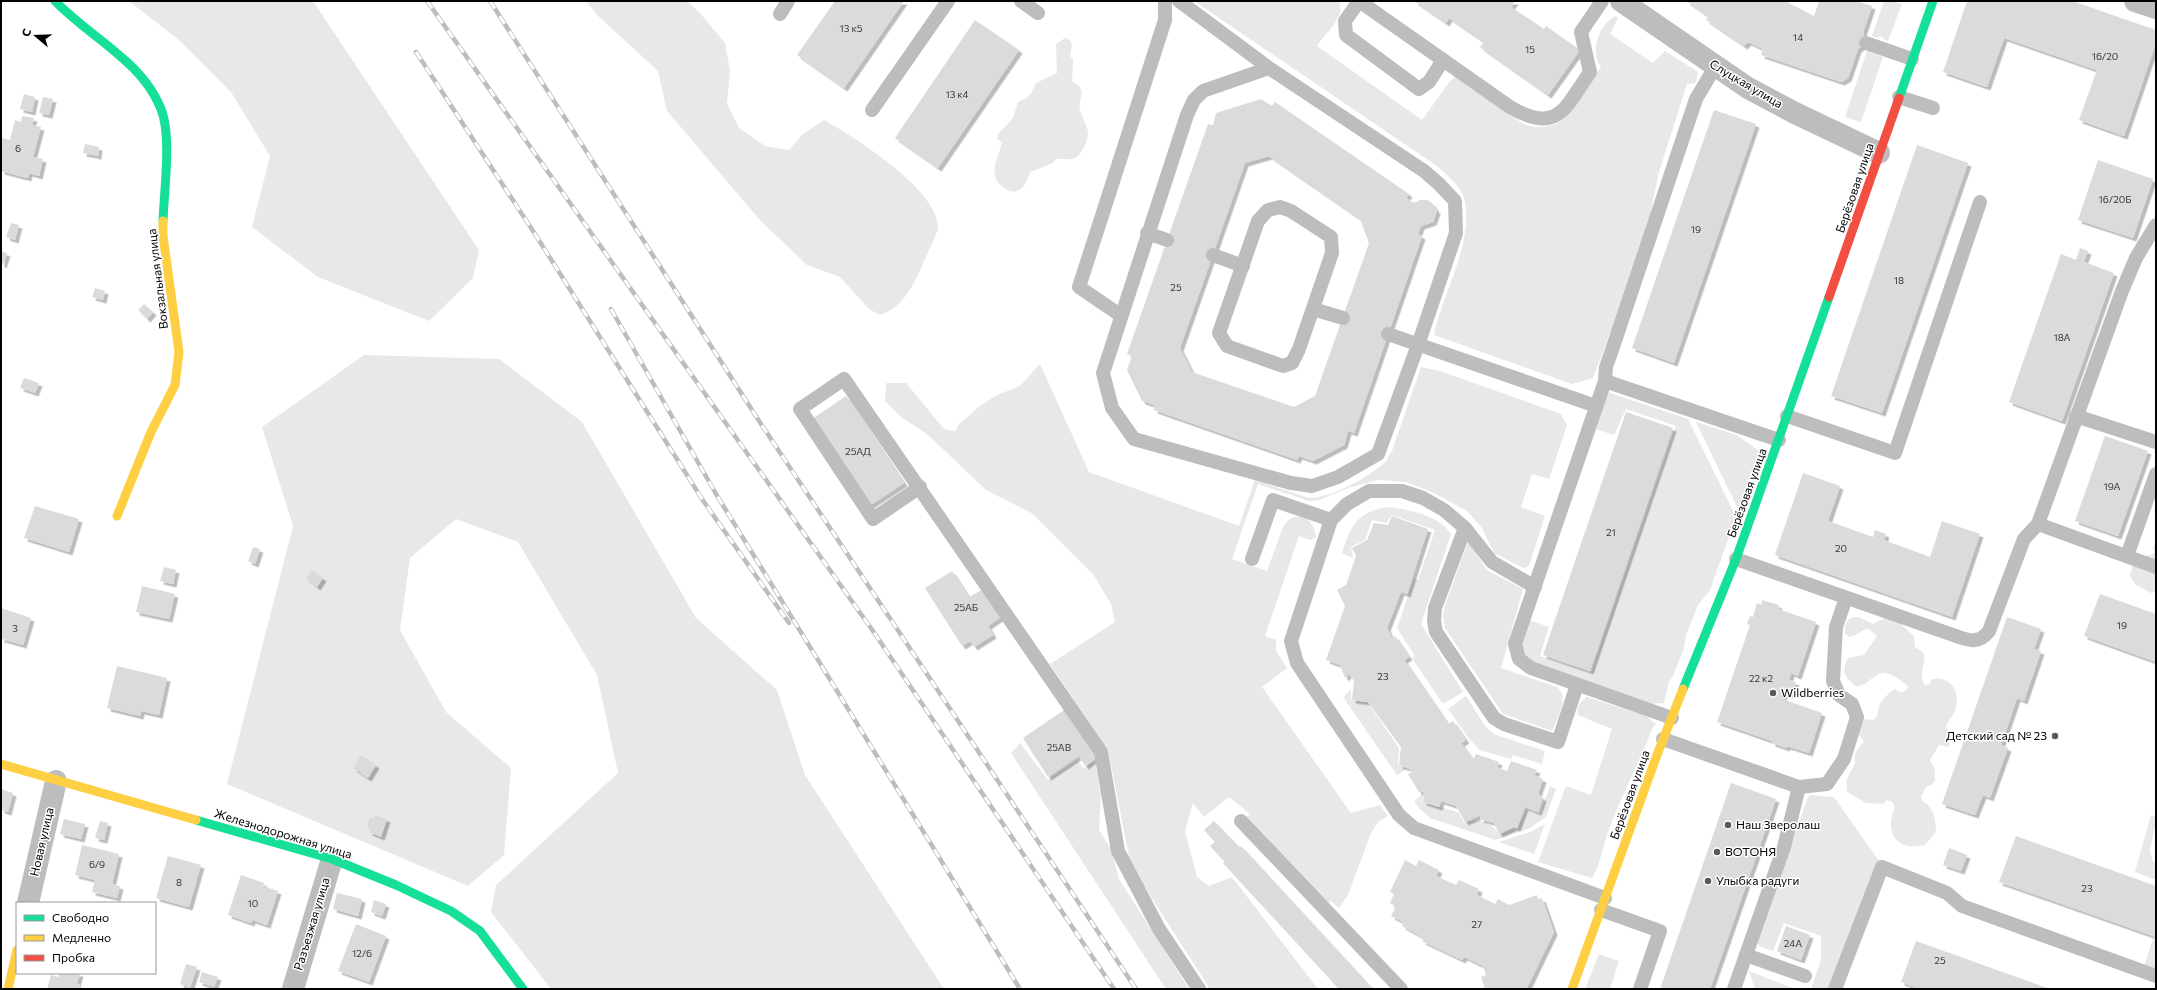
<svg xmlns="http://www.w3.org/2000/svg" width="2157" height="990" viewBox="0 0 2157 990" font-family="Commissioner,sans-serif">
  <defs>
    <filter id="shadow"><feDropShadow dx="3.5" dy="3.5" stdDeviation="0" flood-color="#0004"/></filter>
  </defs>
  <rect width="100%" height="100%" fill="#fff"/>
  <g fill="#e8e8e8">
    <polygon points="129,1 313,1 479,250 473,278 429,321 318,277 252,227 270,156 231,92 180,41"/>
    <path d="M 586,1 L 687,1 L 700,13 L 725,43 L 730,71 L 727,104 L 739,128 L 765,146 L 789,150 L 803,134 L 824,120 C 853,136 940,191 938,228 C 937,235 924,260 921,268 C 912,288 902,307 881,315 L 870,310 L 840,277 L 807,265 L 759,219 L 667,111 L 658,71 L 597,15 Z"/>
    <path d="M 1194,1 L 1339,1 C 1346,18 1325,33 1317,46 L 1422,120 L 1450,81 L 1455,77 L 1525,125 C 1538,128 1552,128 1564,119 L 1601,67 C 1589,51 1599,25 1615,16 L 1618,18 L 1610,34 L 1653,63 L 1665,51 L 1698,72 L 1696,83 L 1687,84 L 1659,172 L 1650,215 L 1620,307 L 1593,378 L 1572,384 L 1434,335 C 1442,294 1475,242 1464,198 C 1462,187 1443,171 1434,164 Z"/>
    <polygon points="1884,1 1894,1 1902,4 1888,41 1883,39 1883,37 1879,36 1878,38 1872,36"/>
    <path d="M 1065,38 L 1070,40 L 1072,45 L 1070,56 L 1073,59 L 1072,81 C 1090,92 1077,96 1080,110 C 1082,117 1086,124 1088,131 C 1089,139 1081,158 1072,159 C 1067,160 1061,158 1056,159 L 1053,163 L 1030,172 C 1026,187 1016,199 1002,186 C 998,183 996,181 995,176 C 992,166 1000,153 1002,142 L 997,139 L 998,134 L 1013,118 L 1018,102 C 1031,96 1030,96 1036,83 L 1057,73 L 1056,44 Z"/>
    <polygon points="1867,51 1883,57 1861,122 1845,117"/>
    <polygon points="364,355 499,359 582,422 696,618 777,690 805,775 944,989 551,989 491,912 496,885 618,773 597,675 518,542 456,519 410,558 400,630 446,712 511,768 504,855 468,886 227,784 293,526 262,427"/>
    <path d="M 1040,364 L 1089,472 L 1239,526 L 1255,480 L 1309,498 C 1331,498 1370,477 1386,461 C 1388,458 1389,455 1392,451 L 1421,367 L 1440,371 L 1561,414 L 1567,425 L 1549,479 L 1532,474 L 1521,507 L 1545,516 L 1529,566 L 1523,568 L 1494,553 L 1482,528 L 1467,511 L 1434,493 L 1406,482 L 1378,480 L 1348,488 L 1319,500 L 1309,501 L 1258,484 L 1232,559 L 1267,571 L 1283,527 C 1295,508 1314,517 1316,537 L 1310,540 L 1299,536 L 1265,636 L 1276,640 L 1276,651 L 1287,668 L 1262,687 L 1351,813 L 1380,805 L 1388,816 L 1379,821 L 1371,833 L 1348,895 L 1339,908 L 1331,901 L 1327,905 L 1245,818 L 1250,814 L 1229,797 L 1204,817 L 1193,803 L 1185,831 L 1197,877 L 1209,886 L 1232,877 L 1318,989 L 1210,989 L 1137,875 L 1130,861 L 1108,750 L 1050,664 L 1115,622 L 1111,604 L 1093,574 L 1033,514 L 986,490 L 927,434 L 901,417 L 885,401 L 886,383 L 906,383 L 944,429 L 955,431 L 959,424 L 980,406 L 995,396 L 1020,386 Z"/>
    <polygon points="1607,392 1688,419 1736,517 1710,590 1698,605 1686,635 1684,648 1673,676 1669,682 1664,703 1648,704 1533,666 1520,650 1529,620 1549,627 1540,656 1591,673 1676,426 1626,409 1614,435 1595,429"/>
    <polygon points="1696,422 1737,435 1759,451 1738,509"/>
    <path d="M 1388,507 C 1408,509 1440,516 1451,534 L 1421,624 L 1463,692 L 1443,704 L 1412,658 L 1415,656 L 1397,628 L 1414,579 L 1418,580 L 1435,530 L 1392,515 L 1386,523 L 1372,520 L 1365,540 L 1351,547 L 1353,558 L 1342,553 C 1351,525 1357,512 1388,507 Z"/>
    <polygon points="2156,541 2156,591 2151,593 2136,585 2130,576 2133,564 2140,556 2151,555 2155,552 2153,547"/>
    <path d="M 1468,542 L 1487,570 L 1523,589 L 1501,668 L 1557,687 C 1570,698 1557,718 1552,731 L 1503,714 L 1445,628 L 1443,615 L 1445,605 Z"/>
    <path d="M 1853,617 L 1859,617 L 1873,624 L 1888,617 L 1894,618 L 1914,636 L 1915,647 L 1924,653 C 1926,665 1918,674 1925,685 L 1930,684 L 1932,679 C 1950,675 1960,691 1956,707 C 1955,714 1949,719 1946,726 L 1951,736 L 1949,747 L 1939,745 L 1930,760 L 1935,770 L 1935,781 L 1931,785 L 1926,787 L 1921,797 C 1923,804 1928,803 1931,809 C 1935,815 1936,825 1936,832 L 1925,845 C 1896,852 1884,832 1895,807 L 1892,802 L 1887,800 L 1883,804 L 1866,803 L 1847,792 L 1846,781 L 1855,763 L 1855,753 L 1864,741 L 1857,733 L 1862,719 L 1873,720 C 1879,716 1877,712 1879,706 C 1882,699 1889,693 1895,689 L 1899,692 L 1904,692 L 1908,687 C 1905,682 1888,671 1882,673 C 1870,675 1861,697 1848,679 C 1842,672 1844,665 1848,658 L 1864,655 L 1877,636 L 1869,629 C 1862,629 1857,636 1849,637 L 1845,634 C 1844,626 1846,620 1853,617 Z"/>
    <polygon points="1351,690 1351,700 1368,703 1399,748 1398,765 1407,769 1397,775 1343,697"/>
    <polygon points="1466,696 1485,726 1494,734 1545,751 1542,764 1513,755 1511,759 1480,750 1470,740 1448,709"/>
    <path d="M 1587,697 L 1646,716 L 1657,725 L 1654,725 C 1640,760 1623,793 1609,829 C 1603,845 1601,863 1592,878 L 1538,862 L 1566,786 L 1591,795 L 1612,729 L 1578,715 C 1576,707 1580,701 1587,697 Z"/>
    <polygon points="1020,743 1048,780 1077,760 1084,768 1095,761 1101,796 1099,830 1111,849 1119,879 1189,989 1166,989 1011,753"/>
    <path d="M 1550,786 L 1556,789 L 1546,817 L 1528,829 L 1495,840 L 1430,818 L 1419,808 L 1414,801 L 1423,794 L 1422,802 L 1458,812 L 1464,822 C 1478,818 1491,822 1499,834 L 1513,828 L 1517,829 L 1526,809 L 1540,814 Z"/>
    <polygon points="1811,795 1834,797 1879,861 1829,989 1811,989 1821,960 1821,936 1784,923 1773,951 1759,946 1757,941 1808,797"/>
    <polygon points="2151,815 2156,817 2156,830 2154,830 2150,851 2153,862 2156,863 2156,880 2135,872"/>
    <polygon points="1545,824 1534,854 1499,842 1530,832"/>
    <polygon points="2153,939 2156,940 2156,970 2144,966"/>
    <polygon points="1599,954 1619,961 1610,989 1585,989"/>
    <polygon points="1749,971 1795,989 1755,989"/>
  </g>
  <g fill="#dbdbdb" fill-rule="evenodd" filter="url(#shadow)">
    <polygon points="835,1 904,1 844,88 797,55"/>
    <polygon points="1414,1 1515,1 1511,7 1544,29 1546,26 1580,50 1548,95 1480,47 1484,42 1449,18 1446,23"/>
    <polygon points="1686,1 1785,1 1814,16 1819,1 1856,1 1872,6 1863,33 1866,43 1858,49 1848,78 1841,82 1761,55 1763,49 1748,42 1744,46 1706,20 1708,16"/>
    <polygon points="1967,1 2072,1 2156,30 2156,43 2124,136 2079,120 2097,70 2004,38 1987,87 1943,72"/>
    <polygon points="975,20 1019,50 938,168 895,138"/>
    <polygon points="24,94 35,97 32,112 20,109"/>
    <polygon points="43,97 53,99 49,115 39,113"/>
    <path d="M 1261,99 L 1272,106 L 1275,102 L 1409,194 L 1406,198 L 1414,203 L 1420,200 L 1427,200 L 1432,203 L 1437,211 L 1433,222 L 1421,226 L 1418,234 L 1422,236 L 1354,433 L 1348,431 L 1344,445 L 1313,461 L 1299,456 L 1297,460 L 1154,410 L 1155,405 L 1142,401 L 1127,370 L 1132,356 L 1127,354 L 1208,124 L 1213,125 L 1216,113 ZM 1269,156 L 1360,219 L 1369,243 L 1315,396 L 1294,407 L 1192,372 L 1180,348 L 1245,163 Z"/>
    <polygon points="1714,110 1756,124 1674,363 1632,348"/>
    <polygon points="22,116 34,118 32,125 41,127 33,157 43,159 39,176 29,173 28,178 1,171 1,138 10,140 15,120 21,122"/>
    <polygon points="85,144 99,147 98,156 83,153"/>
    <polygon points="1917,145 1968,163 1882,413 1831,396"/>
    <polygon points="2098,160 2153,179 2133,238 2078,220"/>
    <polygon points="11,223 19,225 15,240 6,237"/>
    <polygon points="2080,248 2088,251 2084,262 2114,273 2062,421 2009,402 2061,254 2076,260"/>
    <polygon points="1,251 7,253 3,265 1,264"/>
    <polygon points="95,288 105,291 103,300 92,297"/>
    <polygon points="144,304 153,312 147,319 138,310"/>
    <polygon points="24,378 39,383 35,393 20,388"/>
    <polygon points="846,396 904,483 869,506 812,419"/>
    <polygon points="1626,412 1673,428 1590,671 1543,655"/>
    <polygon points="2105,436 2148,451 2118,536 2075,521"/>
    <polygon points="1803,473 1840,486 1828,521 1873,537 1875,530 1886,534 1884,540 1930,557 1942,521 1980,534 1952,617 1775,555"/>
    <polygon points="35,506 79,519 69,552 24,538"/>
    <polygon points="1392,516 1428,529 1407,594 1401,592 1387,628 1392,638 1395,636 1409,657 1404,660 1448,724 1453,721 1466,740 1461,743 1472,758 1474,759 1476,754 1499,762 1497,767 1507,771 1511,761 1537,770 1534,775 1543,779 1538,794 1543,798 1538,812 1525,807 1517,828 1514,827 1499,834 1494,823 1480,819 1481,815 1465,822 1456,806 1441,801 1439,807 1423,802 1424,792 1419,792 1408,774 1412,772 1410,769 1399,765 1401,747 1368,702 1352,700 1354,681 1349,674 1345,678 1340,665 1326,660 1345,606 1337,590 1346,585 1356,556 1352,548 1367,540 1374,523 1388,525"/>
    <polygon points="253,547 260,549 255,564 248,561"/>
    <polygon points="164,567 176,570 173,584 160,581"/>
    <polygon points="312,570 323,578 317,587 306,578"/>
    <polygon points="952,571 969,597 983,589 1001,617 988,626 993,635 974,647 970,641 962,646 925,588"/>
    <polygon points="142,586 175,594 169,619 136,612"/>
    <polygon points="2100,594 2156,614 2156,662 2084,636"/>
    <polygon points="1762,600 1779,605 1778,609 1816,622 1798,676 1791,673 1789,680 1796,682 1791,695 1785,693 1782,699 1822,713 1809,753 1787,746 1786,748 1772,743 1772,741 1717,722 1750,625 1747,624 1750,616 1753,617 1757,603 1761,605"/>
    <polygon points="1,608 31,618 23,645 2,639 1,641"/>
    <polygon points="2007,617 2041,629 2034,649 2041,651 2024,701 2017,698 2001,745 2008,748 1990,798 1983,795 1975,815 1942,804"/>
    <polygon points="117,666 167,678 159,715 141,711 140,716 107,708"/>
    <polygon points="1064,710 1096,758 1085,766 1079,756 1048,777 1023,738"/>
    <polygon points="361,755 376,765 368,778 353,768"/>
    <polygon points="1731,783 1776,799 1723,952 1710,989 1660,989"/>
    <polygon points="1,789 13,793 8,812 1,810"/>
    <polygon points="375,815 387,819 381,837 369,832 370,828 367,826 370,817 374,819"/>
    <polygon points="64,819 85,824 81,839 60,834"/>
    <polygon points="100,821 108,823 104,840 95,838"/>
    <polygon points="1214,821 1240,848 1241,846 1373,989 1339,989 1223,863 1225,862 1210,846 1215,842 1204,830"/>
    <polygon points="2016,836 2156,886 2156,937 1999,882"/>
    <polygon points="82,845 119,854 112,884 120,886 117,898 92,892 95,880 75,875"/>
    <polygon points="1949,848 1967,855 1961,871 1943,865"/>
    <polygon points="168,856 201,865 189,907 156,898"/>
    <polygon points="1405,860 1416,866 1419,860 1439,870 1436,876 1456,885 1459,880 1479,889 1477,895 1495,904 1498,899 1509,905 1537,895 1538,900 1542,898 1554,932 1527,988 1485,989 1481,977 1486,975 1483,966 1464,957 1462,960 1422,941 1424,938 1402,926 1403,922 1391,916 1396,906 1390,903 1394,894 1390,892"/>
    <polygon points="241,875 264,883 263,886 278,891 267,925 252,920 251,923 228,915"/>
    <polygon points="337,893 362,899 358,916 333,909"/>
    <polygon points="374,900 386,904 382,916 371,912"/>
    <polygon points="356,924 386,936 369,982 338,971"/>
    <polygon points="1786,926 1810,935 1801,960 1777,951"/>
    <polygon points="1916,941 2050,989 1919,989 1901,982"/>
    <polygon points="186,964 197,967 190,988 180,984"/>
    <polygon points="202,972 218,977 214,987 199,982"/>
    <polygon points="60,973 80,973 77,984 80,985 79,989 47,989 51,975 58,977"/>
  </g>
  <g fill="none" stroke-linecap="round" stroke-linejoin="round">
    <g stroke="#bdbdbd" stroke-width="14">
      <polyline points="1021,1 1038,13"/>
      <polyline points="1179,1 1269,68 1424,171 1439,184 1455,201 1456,233 1418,345 1378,454 1338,477 1312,486 1291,483 1134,439 1112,408 1103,373 1187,115 1194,100 1203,91 1269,68"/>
      <path d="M 1359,1 L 1510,107 C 1558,135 1565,108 1590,72 L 1581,32 L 1602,1"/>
      <polyline points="1359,1 1345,21 1346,35 1419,89 1429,82 1443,60"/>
      <polyline points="780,14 788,1"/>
      <polyline points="1866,43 1912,59"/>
      <polyline points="1899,97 1933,108"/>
      <polyline points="872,110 948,1"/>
      <polygon points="1280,207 1291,211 1331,237 1332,253 1299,349 1292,363 1283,366 1227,346 1219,333 1258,221 1268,210"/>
      <polyline points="2156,225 2136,258 2122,291 2038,524 2156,567"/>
      <polyline points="1147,233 1167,240"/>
      <polyline points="1213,255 1243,266"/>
      <polyline points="1313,309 1343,318"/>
      <polyline points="1120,315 1079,287 1165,20 1165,1"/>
      <polyline points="1388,334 1596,406"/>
      <polyline points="1605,381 1779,440"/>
      <polyline points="1787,416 1895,453 1980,202"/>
      <polyline points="2076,416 2156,442"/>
      <polyline points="920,487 873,519 800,409 844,379 1101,752 1118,851 1159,929 1199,989"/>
      <polyline points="1465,528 1492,562 1535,587"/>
      <polyline points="2127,556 2156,474"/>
      <polyline points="1252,559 1273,500 1331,520"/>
      <path d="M 1736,559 L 1956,636 C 1970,641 1979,644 1989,631 L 2024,539 L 2038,524"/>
      <polyline points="1577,685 1558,742 1504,724 1494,718 1436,632 1434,621 1435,608 1465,528 1444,510 1423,498 1402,491 1369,491 1347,504 1331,520 1291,641 1297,663 1399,815 1414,828 1605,898"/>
      <polyline points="1672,718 1531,668 1519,659 1515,644 1605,381 1606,367 1612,350 1696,99 1715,67"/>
      <polyline points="1663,739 1799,787"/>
      <polyline points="1241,821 1401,989"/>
      <polyline points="1601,910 1660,931 1640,989"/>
      <polyline points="1746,955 1805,976"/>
      <polyline points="1734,989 1784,847 1799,787 1827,784 1844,759 1857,717 1852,704 1839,695 1833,681 1836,627 1846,598"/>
      <polyline points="1835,989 1882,867 1947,893 1962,906 2156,976"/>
    </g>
    <g stroke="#bdbdbd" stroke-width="22">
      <polyline points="1621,1 1748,88 1795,113 1879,153"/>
      <polyline points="2135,1 2156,8"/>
      <polyline points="28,903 56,781"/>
      <polyline points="293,989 332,859"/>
    </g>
    <g stroke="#16e098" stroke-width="9">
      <path d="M 55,1 C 75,22 99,37 120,56 C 137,70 153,89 161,109 C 172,136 164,191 163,221"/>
      <polyline points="1899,98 1933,1"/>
      <polyline points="1683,689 1736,559 1829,297"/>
      <polyline points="196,820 332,859 396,885 451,911 480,931 523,989"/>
    </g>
    <g stroke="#ffcf43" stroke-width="9">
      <polyline points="117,516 151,432 175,385 179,352 163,236 163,221"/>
      <polyline points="1,764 196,820"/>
      <polyline points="8,989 17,950"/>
      <polyline points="1572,989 1657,755 1683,689"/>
    </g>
    <polyline stroke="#f24e42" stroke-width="9" points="1829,297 1899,98"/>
    <defs>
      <g id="rail">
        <polyline points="427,1 873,631 1114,989"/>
        <polyline points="490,1 761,424 1136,989"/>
        <polyline points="416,52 535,234 704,502 789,623"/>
        <polyline points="611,309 716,494 1020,989"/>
      </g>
    </defs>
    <use href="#rail" stroke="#bdbdbd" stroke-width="4.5"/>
    <use href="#rail" stroke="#fff" stroke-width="3" stroke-dasharray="9" stroke-linecap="butt"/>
  </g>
  <g fill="#595959" stroke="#fff" stroke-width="1.5">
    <circle cx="1773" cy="693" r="4"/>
    <circle cx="2055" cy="736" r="4"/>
    <circle cx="1728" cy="825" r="4"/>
    <circle cx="1717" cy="852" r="4"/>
    <circle cx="1708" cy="881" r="4"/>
  </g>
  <g text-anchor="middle" stroke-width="3" stroke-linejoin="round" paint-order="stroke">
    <g font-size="10" fill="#373737">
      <text x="851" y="32">13 к5</text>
      <text x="1798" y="41">14</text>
      <text x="1530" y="53">15</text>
      <text x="2105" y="60">16/20</text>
      <text x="957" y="98">13 к4</text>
      <text x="18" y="152">6</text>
      <text x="2115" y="203">16/20Б</text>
      <text x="1696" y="233">19</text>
      <text x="1899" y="284">18</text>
      <text x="1176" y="291">25</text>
      <text x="2062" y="341">18А</text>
      <text x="858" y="455">25АД</text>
      <text x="2112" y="490">19А</text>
      <text x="1611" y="536">21</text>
      <text x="1841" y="552">20</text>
      <text x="966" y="611">25АБ</text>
      <text x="2122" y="629">19</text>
      <text x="15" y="632">3</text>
      <text x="1383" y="680">23</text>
      <text x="1761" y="682">22 к2</text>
      <text x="1059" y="751">25АВ</text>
      <text x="97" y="868">6/9</text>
      <text x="179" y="886">8</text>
      <text x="2087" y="892">23</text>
      <text x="253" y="907">10</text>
      <text x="1477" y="928">27</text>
      <text x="1793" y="947">24А</text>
      <text x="362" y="957">12/6</text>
      <text x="1940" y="964">25</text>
    </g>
    <g font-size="12" fill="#000" stroke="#fff">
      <text transform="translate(1746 84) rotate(31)" y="4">Слуцкая улица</text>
      <text transform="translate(1855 188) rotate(-71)" y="4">Берёзовая улица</text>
      <text transform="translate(158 279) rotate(-97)" y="4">Вокзальная улица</text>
      <text transform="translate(1747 493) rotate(-70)" y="4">Берёзовая улица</text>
      <text transform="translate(1630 795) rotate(-70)" y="4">Берёзовая улица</text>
      <text transform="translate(283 834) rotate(17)" y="4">Железнодорожная улица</text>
      <text transform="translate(42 842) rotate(-77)" y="4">Новая улица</text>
      <text transform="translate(312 924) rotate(-73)" y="4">Разъезжая улица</text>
    </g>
    <g font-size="12" fill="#000" stroke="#fff" text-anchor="start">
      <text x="1781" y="697">Wildberries</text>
      <text x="2047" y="740" text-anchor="end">Детский сад № 23</text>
      <text x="1736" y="829">Наш Зверолаш</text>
      <text x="1725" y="856">ВОТОНЯ</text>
      <text x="1716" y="885">Улыбка радуги</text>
    </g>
  </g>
  <rect width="2157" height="990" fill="none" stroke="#000000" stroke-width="4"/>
  <rect x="16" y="902" width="140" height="72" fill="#ffffff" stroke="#999999"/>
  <rect x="24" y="915" width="20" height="6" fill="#16e098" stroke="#999999"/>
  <text x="52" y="922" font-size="12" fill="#000000">Свободно</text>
  <rect x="24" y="935" width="20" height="6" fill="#ffcf43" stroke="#999999"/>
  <text x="52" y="942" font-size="12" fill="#000000">Медленно</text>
  <rect x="24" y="955" width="20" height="6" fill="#f24e42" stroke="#999999"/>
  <text x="52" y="962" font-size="12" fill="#000000">Пробка</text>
  <g transform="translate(36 36) rotate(289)" stroke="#ffffff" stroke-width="3" paint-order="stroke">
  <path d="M0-3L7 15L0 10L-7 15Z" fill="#000000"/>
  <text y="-6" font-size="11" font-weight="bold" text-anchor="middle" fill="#000000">С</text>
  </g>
</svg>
